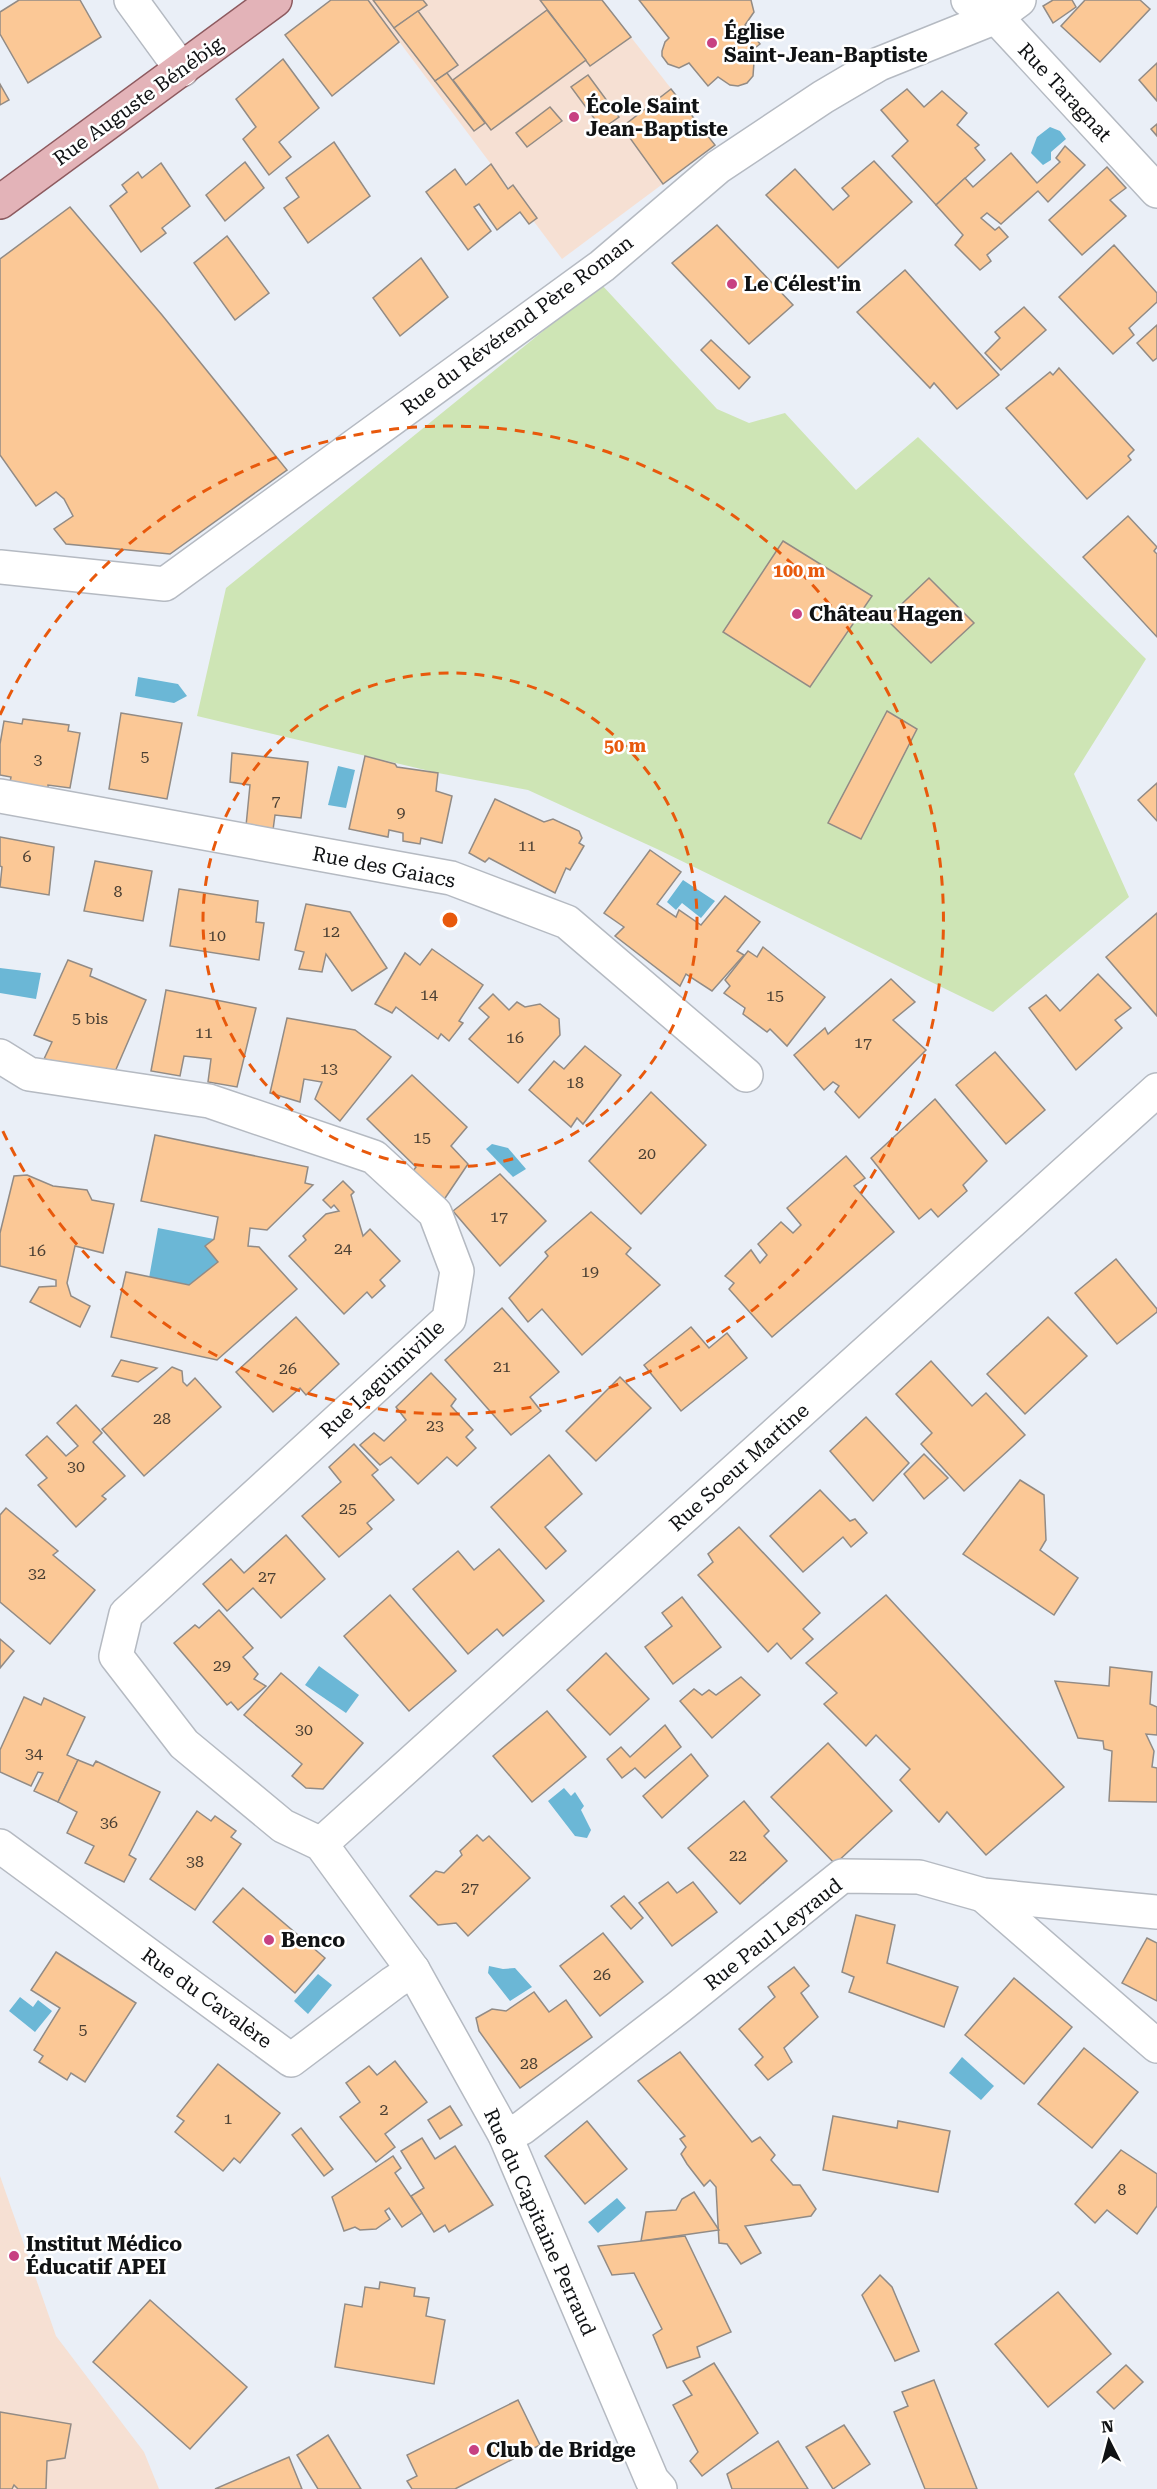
<svg xmlns="http://www.w3.org/2000/svg" width="1157" height="2489" viewBox="0 0 1157 2489" font-family="'Roboto Serif',serif">
  <rect width="100%" height="100%" fill="#eaeff7"/>
  <g fill="#f6e0d3">
    <polygon points="368,0 602,0 715,145 562,259"/>
    <polygon points="0,2176 56,2336 144,2452 159,2489 0,2489"/>
  </g>
  <polygon fill="#cee5b5" points="601,284 717,409 749,423 785,413 856,490 918,437 1146,659 1074,774 1129,897 993,1012 657,849 528,790 438,773 197,716 226,588"/>
  <g fill="#6bb7d6">
    <polygon points="1050,127 1060,131 1066,139 1051,152 1051,160 1043,165 1031,153 1037,137"/>
    <polygon points="138,677 178,684 187,696 174,703 135,696"/>
    <polygon points="338,766 355,770 346,808 328,805"/>
    <polygon points="683,880 715,901 701,918 682,903 676,910 667,902"/>
    <polygon points="0,968 41,973 36,999 0,993"/>
    <polygon points="492,1144 508,1148 526,1169 513,1177 486,1149"/>
    <polygon points="158,1228 214,1239 205,1246 218,1262 189,1285 149,1278"/>
    <polygon points="319,1666 359,1695 346,1713 305,1685"/>
    <polygon points="564,1788 571,1796 575,1792 584,1806 581,1810 591,1830 587,1838 575,1836 548,1801"/>
    <polygon points="489,1966 503,1969 515,1968 532,1987 510,2001 488,1973"/>
    <polygon points="318,1974 332,1985 308,2014 294,2001"/>
    <polygon points="20,1997 33,2007 38,2000 52,2011 35,2032 9,2011"/>
    <polygon points="962,2057 994,2086 981,2100 949,2073"/>
    <polygon points="617,2198 626,2208 598,2233 588,2222"/>
  </g>
  <g fill="#fbc896" stroke="#928b85" stroke-width="1.5">
    <polygon points="19,0 80,0 101,37 28,83 0,34 0,12"/>
    <polygon points="331,0 368,0 399,42 332,96 285,35"/>
    <polygon points="373,0 423,0 427,5 394,28"/>
    <polygon points="540,0 602,0 631,37 590,66"/>
    <polygon points="639,0 751,0 754,12 745,25 760,44 750,52 754,62 753,76 747,83 738,86 730,85 718,77 708,86 689,63 679,68 668,64 662,56 662,51 665,42 669,38"/>
    <polygon points="1053,0 1072,0 1076,7 1053,23 1043,6"/>
    <polygon points="1085,0 1140,0 1150,9 1100,62 1061,26"/>
    <polygon points="547,10 586,60 491,130 453,80"/>
    <polygon points="418,11 458,65 435,81 394,28"/>
    <polygon points="283,59 319,108 279,142 291,157 269,175 243,139 256,127 236,99"/>
    <polygon points="1157,63 1157,101 1139,80"/>
    <polygon points="447,73 485,123 474,131 435,81"/>
    <polygon points="588,75 619,117 602,129 571,87"/>
    <polygon points="0,84 9,100 0,105"/>
    <polygon points="671,89 715,145 663,184 622,127"/>
    <polygon points="907,89 924,107 942,91 967,113 957,125 979,145 975,148 985,160 936,205 892,156 908,141 881,110"/>
    <polygon points="550,107 562,121 527,147 516,133"/>
    <polygon points="1157,124 1157,136 1151,129"/>
    <polygon points="334,142 370,196 308,243 284,208 299,197 286,178"/>
    <polygon points="1065,146 1085,165 1048,202 1038,191 1001,224 987,213 981,218 995,230 999,227 1008,237 987,255 991,261 980,270 955,245 963,235 936,205 965,178 973,187 1011,153 1037,183 1060,162 1056,158"/>
    <polygon points="874,161 912,202 838,268 766,195 795,169 833,210 849,196 842,188"/>
    <polygon points="245,162 264,188 225,221 206,195"/>
    <polygon points="161,163 190,206 162,228 166,233 141,252 110,206 127,192 122,185 138,172 142,178"/>
    <polygon points="491,164 508,189 513,185 537,218 529,224 520,212 497,230 479,204 474,207 491,231 468,250 426,192 455,169 466,185"/>
    <polygon points="1107,167 1126,188 1110,200 1126,216 1082,255 1049,220"/>
    <polygon points="70,207 162,315 287,470 170,554 66,544 54,529 73,516 64,499 56,492 36,506 0,455 0,259"/>
    <polygon points="717,225 793,305 749,344 672,263"/>
    <polygon points="227,236 269,293 235,320 194,263"/>
    <polygon points="1114,245 1157,293 1157,302 1129,328 1134,335 1113,354 1059,297"/>
    <polygon points="421,258 448,297 400,336 373,298"/>
    <polygon points="905,270 999,375 957,409 934,383 930,388 857,312"/>
    <polygon points="1024,307 1046,330 1001,370 985,353 1000,338 995,332"/>
    <polygon points="1157,325 1157,358 1153,361 1137,343"/>
    <polygon points="711,340 750,377 739,389 701,350"/>
    <polygon points="1059,368 1134,450 1128,456 1131,460 1087,499 1006,408 1050,372 1053,375"/>
    <polygon points="1128,516 1157,547 1154,551 1157,554 1157,637 1083,557"/>
    <polygon points="783,541 872,596 810,687 723,632"/>
    <polygon points="929,578 974,623 931,663 886,619"/>
    <polygon points="887,711 917,729 861,839 828,823"/>
    <polygon points="121,713 182,723 167,799 109,789"/>
    <polygon points="23,719 69,725 68,731 80,733 70,788 48,785 48,790 10,782 11,777 0,775 0,744 4,721 22,724"/>
    <polygon points="232,753 308,762 301,818 275,815 273,830 246,826 250,785 230,782"/>
    <polygon points="365,756 395,764 397,767 438,773 436,791 452,796 442,843 421,838 420,844 403,841 403,833 389,830 388,837 349,829"/>
    <polygon points="1157,783 1157,821 1138,800"/>
    <polygon points="495,799 544,822 553,819 579,831 582,838 579,843 584,846 570,870 566,868 555,893 489,858 485,862 469,853"/>
    <polygon points="0,837 54,847 49,895 0,887 2,867 0,866"/>
    <polygon points="650,850 681,872 657,904 676,917 679,910 701,925 725,896 760,922 737,951 744,955 712,991 686,974 680,986 615,936 624,927 604,913"/>
    <polygon points="95,861 152,871 143,921 84,911"/>
    <polygon points="179,889 258,901 256,922 264,923 259,960 170,946"/>
    <polygon points="306,904 350,912 387,968 352,991 326,954 322,972 299,969 304,952 295,950"/>
    <polygon points="1157,913 1157,1016 1106,957"/>
    <polygon points="763,947 825,997 787,1046 770,1029 767,1032 743,1014 745,1008 724,993 730,986 725,980 748,951 757,957"/>
    <polygon points="432,949 483,985 459,1021 463,1023 449,1041 441,1034 438,1039 396,1007 392,1013 375,1004 405,953 420,965"/>
    <polygon points="68,960 92,969 90,976 146,1000 114,1074 44,1059 52,1042 34,1035"/>
    <polygon points="1098,974 1131,1008 1115,1020 1122,1028 1076,1070 1029,1008 1046,995 1060,1011"/>
    <polygon points="891,979 915,1002 893,1020 926,1050 859,1118 835,1092 839,1086 833,1082 824,1090 794,1055 825,1028 828,1034"/>
    <polygon points="166,990 256,1008 237,1087 208,1082 211,1059 184,1056 180,1076 151,1071"/>
    <polygon points="493,994 509,1010 517,1002 525,1007 540,1004 559,1019 560,1035 518,1083 469,1039 489,1017 479,1008"/>
    <polygon points="287,1018 355,1030 391,1057 340,1121 315,1099 322,1082 304,1079 300,1102 270,1093"/>
    <polygon points="585,1046 621,1075 583,1124 577,1118 571,1127 529,1090 554,1061 564,1069"/>
    <polygon points="995,1052 1045,1110 1006,1144 956,1085"/>
    <polygon points="412,1075 467,1127 451,1146 468,1164 435,1213 404,1183 416,1167 367,1119"/>
    <polygon points="651,1092 706,1145 641,1214 589,1161"/>
    <polygon points="935,1099 987,1161 963,1185 967,1191 938,1217 931,1209 919,1219 871,1158"/>
    <polygon points="155,1135 308,1167 305,1183 313,1185 267,1230 250,1228 248,1246 259,1247 297,1289 217,1360 111,1337 126,1272 189,1285 218,1262 205,1246 214,1239 218,1217 141,1201"/>
    <polygon points="846,1156 865,1178 854,1186 894,1232 772,1337 729,1289 734,1283 725,1276 751,1250 760,1263 767,1255 758,1244 781,1222 793,1233 801,1225 787,1208"/>
    <polygon points="500,1174 546,1221 500,1266 453,1211"/>
    <polygon points="27,1175 53,1186 87,1190 92,1200 114,1204 103,1253 75,1246 67,1283 71,1296 90,1306 80,1327 30,1302 39,1287 56,1286 56,1280 0,1266 0,1233 14,1176"/>
    <polygon points="343,1181 354,1192 351,1195 363,1236 370,1229 400,1261 380,1280 385,1286 372,1298 367,1292 344,1314 289,1256 306,1240 303,1236 326,1214 339,1211 334,1205 331,1208 323,1200"/>
    <polygon points="591,1212 631,1248 626,1254 660,1285 582,1355 542,1309 528,1322 509,1298 548,1256 545,1252"/>
    <polygon points="1116,1259 1157,1309 1157,1312 1117,1344 1075,1293"/>
    <polygon points="502,1308 559,1372 530,1397 541,1411 511,1435 445,1360"/>
    <polygon points="296,1317 339,1364 306,1395 300,1388 273,1412 236,1372"/>
    <polygon points="1048,1317 1087,1356 1025,1414 987,1374"/>
    <polygon points="691,1327 709,1348 727,1333 747,1358 681,1411 644,1365"/>
    <polygon points="121,1360 157,1368 138,1382 112,1376"/>
    <polygon points="931,1361 972,1406 986,1393 1025,1435 964,1491 921,1444 932,1433 896,1394"/>
    <polygon points="172,1367 182,1371 183,1382 187,1386 195,1378 221,1407 144,1476 102,1429"/>
    <polygon points="431,1373 456,1399 451,1406 473,1430 466,1437 476,1448 457,1466 447,1457 418,1484 391,1457 380,1465 360,1445 374,1433 384,1441 406,1420 396,1407"/>
    <polygon points="620,1377 651,1408 596,1461 566,1431"/>
    <polygon points="76,1405 102,1433 93,1442 125,1476 102,1496 106,1499 76,1527 38,1485 47,1478 26,1455 47,1436 66,1456 78,1446 57,1423"/>
    <polygon points="866,1417 909,1463 873,1501 830,1451"/>
    <polygon points="354,1444 378,1470 372,1475 394,1500 367,1523 372,1529 339,1557 302,1516 341,1482 329,1467"/>
    <polygon points="924,1454 948,1478 924,1499 904,1474"/>
    <polygon points="549,1455 582,1494 545,1527 566,1551 546,1569 491,1507"/>
    <polygon points="1020,1480 1044,1495 1046,1540 1040,1550 1078,1578 1054,1615 963,1554"/>
    <polygon points="820,1490 850,1521 855,1519 867,1533 851,1547 843,1537 803,1572 770,1536"/>
    <polygon points="6,1508 58,1551 53,1555 95,1590 50,1644 0,1602 0,1515"/>
    <polygon points="739,1527 820,1613 803,1629 813,1639 791,1659 777,1643 768,1652 698,1575 713,1562 708,1554"/>
    <polygon points="286,1535 325,1579 281,1618 253,1588 227,1611 203,1584 231,1559 244,1573"/>
    <polygon points="499,1549 544,1601 503,1636 497,1629 468,1654 413,1589 458,1551 474,1570"/>
    <polygon points="390,1595 456,1671 409,1711 344,1636"/>
    <polygon points="886,1595 1064,1787 986,1855 947,1812 939,1822 900,1780 910,1769 876,1735 866,1746 824,1704 837,1693 806,1663"/>
    <polygon points="682,1597 721,1647 673,1684 645,1647 672,1626 662,1613"/>
    <polygon points="219,1610 253,1648 243,1657 258,1674 254,1679 266,1686 238,1710 231,1702 227,1705 174,1643 195,1625 199,1628"/>
    <polygon points="0,1639 14,1651 0,1668"/>
    <polygon points="606,1653 649,1699 610,1735 567,1690"/>
    <polygon points="1110,1667 1152,1672 1150,1704 1157,1707 1157,1735 1146,1734 1154,1751 1152,1767 1157,1768 1157,1802 1109,1801 1112,1751 1104,1749 1103,1741 1078,1738 1055,1681 1109,1686"/>
    <polygon points="281,1673 363,1743 323,1789 306,1788 292,1776 302,1764 244,1715"/>
    <polygon points="741,1677 760,1695 712,1738 680,1701 694,1689 702,1695 709,1690 716,1695"/>
    <polygon points="24,1697 41,1705 44,1698 85,1717 67,1755 78,1760 58,1802 34,1791 43,1773 38,1772 31,1786 0,1772 0,1750"/>
    <polygon points="547,1711 586,1757 532,1802 493,1756"/>
    <polygon points="665,1725 681,1747 645,1778 635,1768 622,1778 607,1759 621,1747 630,1757"/>
    <polygon points="828,1743 892,1811 835,1864 771,1797"/>
    <polygon points="691,1754 708,1776 662,1818 643,1796"/>
    <polygon points="78,1760 93,1766 96,1761 160,1792 129,1855 136,1859 124,1882 85,1863 94,1846 67,1833 77,1812 58,1802"/>
    <polygon points="744,1801 769,1831 764,1836 787,1861 740,1904 688,1848"/>
    <polygon points="197,1811 211,1821 215,1816 236,1831 231,1837 241,1844 195,1910 150,1879"/>
    <polygon points="477,1835 483,1841 489,1836 530,1878 468,1936 456,1923 438,1925 410,1896 436,1871 444,1873 462,1855 460,1851"/>
    <polygon points="668,1882 677,1893 693,1882 717,1912 672,1946 639,1903"/>
    <polygon points="243,1888 325,1958 295,1993 213,1922"/>
    <polygon points="624,1896 643,1918 631,1929 611,1906"/>
    <polygon points="856,1915 895,1925 887,1963 958,1987 944,2027 849,1992 854,1977 842,1972"/>
    <polygon points="603,1933 643,1982 600,2016 560,1966"/>
    <polygon points="1147,1938 1157,1943 1157,2001 1122,1983"/>
    <polygon points="56,1952 136,2003 85,2082 71,2073 67,2080 39,2062 43,2056 34,2050 60,2008 31,1990"/>
    <polygon points="794,1967 809,1986 801,1993 818,2017 784,2048 792,2062 768,2080 755,2065 763,2057 739,2029 775,1997 768,1987"/>
    <polygon points="1014,1978 1072,2027 1024,2084 965,2035"/>
    <polygon points="534,1992 549,2012 566,2000 592,2037 520,2088 479,2031 476,2018 492,2009 506,2011"/>
    <polygon points="1084,2048 1138,2092 1092,2148 1038,2104"/>
    <polygon points="680,2052 752,2142 760,2137 775,2155 771,2160 793,2185 800,2185 816,2209 811,2216 745,2226 761,2253 741,2264 727,2244 719,2243 716,2187 710,2180 704,2186 687,2164 681,2154 686,2147 680,2139 685,2136 638,2081"/>
    <polygon points="395,2061 427,2102 385,2134 395,2147 376,2162 340,2117 360,2102 346,2083 369,2066 377,2075"/>
    <polygon points="218,2064 280,2113 240,2163 234,2158 223,2171 175,2132 184,2121 177,2116"/>
    <polygon points="450,2106 462,2125 440,2139 428,2120"/>
    <polygon points="833,2116 897,2128 898,2121 950,2131 938,2192 823,2170"/>
    <polygon points="587,2121 627,2169 585,2204 545,2156"/>
    <polygon points="301,2128 333,2169 324,2176 292,2135"/>
    <polygon points="422,2138 435,2159 455,2146 493,2205 449,2232 445,2225 434,2232 411,2196 424,2188 401,2151"/>
    <polygon points="1121,2150 1157,2174 1157,2206 1137,2234 1107,2210 1095,2223 1075,2204"/>
    <polygon points="393,2156 401,2168 395,2173 422,2213 402,2227 389,2208 385,2211 390,2219 376,2229 360,2230 355,2227 344,2231 332,2197"/>
    <polygon points="694,2192 719,2230 641,2241 646,2212 676,2210 682,2199"/>
    <polygon points="685,2236 731,2332 697,2347 700,2357 667,2368 653,2335 662,2329 634,2273 612,2275 598,2246"/>
    <polygon points="880,2275 892,2287 919,2351 895,2361 862,2295"/>
    <polygon points="380,2282 415,2288 414,2296 429,2298 426,2316 445,2320 434,2384 335,2367 345,2304 362,2307 365,2287 379,2289"/>
    <polygon points="1058,2292 1111,2354 1048,2407 995,2344"/>
    <polygon points="150,2300 247,2387 190,2449 93,2362"/>
    <polygon points="714,2363 758,2433 702,2476 690,2461 698,2452 673,2405 692,2395 683,2381"/>
    <polygon points="1126,2365 1143,2382 1114,2409 1097,2392"/>
    <polygon points="934,2380 977,2489 925,2489 894,2412 908,2406 902,2392"/>
    <polygon points="518,2400 540,2445 455,2489 412,2489 407,2481 417,2476 407,2455"/>
    <polygon points="0,2412 71,2424 65,2458 47,2461 46,2489 18,2489 14,2485 12,2489 0,2489"/>
    <polygon points="844,2425 870,2464 833,2489 806,2447"/>
    <polygon points="328,2435 361,2489 318,2489 297,2455"/>
    <polygon points="778,2441 808,2489 732,2489 727,2474"/>
    <polygon points="289,2457 302,2489 215,2489"/>
  </g>
  <g fill="none" stroke-linecap="round" stroke-linejoin="round">
    <defs>
      <g id="minor">
        <polyline points="131,0 182,70"/>
        <polyline points="968,0 996,17 1157,191"/>
        <polyline points="0,567 165,584 602,266 718,167 823,97 879,64 996,17 1019,0"/>
        <polyline points="0,796 451,878 567,922 746,1075"/>
        <polyline points="0,1056 29,1074 209,1101 374,1157 435,1213 457,1271 449,1319 126,1614 116,1656 184,1744 283,1826 321,1844 413,1970 505,2135 652,2480 660,2489"/>
        <polyline points="321,1844 1157,1090"/>
        <polyline points="0,1846 291,2060 393,1983 413,1970"/>
        <polyline points="983,1895 1157,2046"/>
        <polyline points="505,2135 522,2128 679,2007 842,1876 919,1877 983,1895 1157,1912"/>
      </g>
      <polyline id="major" points="0,202 275,0"/>
    </defs>
    <use href="#minor" stroke="#b5bac2" stroke-width="36"/>
    <use href="#major" stroke="#8d5a5f" stroke-width="36"/>
    <use href="#minor" stroke="#fff" stroke-width="33"/>
    <use href="#major" stroke="#e3b3b8" stroke-width="33"/>
  </g>
  <g fill="none" stroke="#e8590c" stroke-width="3" stroke-dasharray="10 8">
    <circle cx="450" cy="920" r="247"/>
    <path d="M0 715A494 494 0 1 1 0 1125"/>
  </g>
  <g fill="#c74182" stroke="#fff" stroke-width="2">
    <circle cx="712" cy="43" r="6"/>
    <circle cx="574" cy="117" r="6"/>
    <circle cx="732" cy="284" r="6"/>
    <circle cx="797" cy="614" r="6"/>
    <circle cx="269" cy="1940" r="6"/>
    <circle cx="14" cy="2256" r="6"/>
    <circle cx="474" cy="2450" r="6"/>
  </g>
  <g text-anchor="middle" stroke-width="5" stroke-linejoin="round" paint-order="stroke">
    <g font-size="16" fill="#4b4034">
      <text x="145" y="762">5</text>
      <text x="38" y="765">3</text>
      <text x="276" y="806">7</text>
      <text x="401" y="818">9</text>
      <text x="527" y="851">11</text>
      <text x="27" y="862">6</text>
      <text x="118" y="897">8</text>
      <text x="331" y="937">12</text>
      <text x="217" y="941">10</text>
      <text x="429" y="1000">14</text>
      <text x="775" y="1001">15</text>
      <text x="90" y="1024">5 bis</text>
      <text x="204" y="1038">11</text>
      <text x="515" y="1043">16</text>
      <text x="863" y="1048">17</text>
      <text x="329" y="1074">13</text>
      <text x="575" y="1088">18</text>
      <text x="422" y="1143">15</text>
      <text x="647" y="1159">20</text>
      <text x="499" y="1222">17</text>
      <text x="343" y="1254">24</text>
      <text x="37" y="1256">16</text>
      <text x="590" y="1277">19</text>
      <text x="502" y="1372">21</text>
      <text x="288" y="1374">26</text>
      <text x="162" y="1424">28</text>
      <text x="435" y="1431">23</text>
      <text x="76" y="1472">30</text>
      <text x="348" y="1514">25</text>
      <text x="37" y="1579">32</text>
      <text x="267" y="1582">27</text>
      <text x="222" y="1671">29</text>
      <text x="304" y="1735">30</text>
      <text x="34" y="1759">34</text>
      <text x="109" y="1828">36</text>
      <text x="738" y="1861">22</text>
      <text x="195" y="1867">38</text>
      <text x="470" y="1893">27</text>
      <text x="602" y="1980">26</text>
      <text x="83" y="2035">5</text>
      <text x="529" y="2069">28</text>
      <text x="384" y="2115">2</text>
      <text x="228" y="2124">1</text>
      <text x="1122" y="2195">8</text>
    </g>
    <g font-size="20" font-weight="bold" fill="#101214" stroke="#fff" text-anchor="start">
      <text x="724" y="39">Église<tspan x="724" dy="23">Saint-Jean-Baptiste</tspan></text>
      <text x="586" y="113">École Saint<tspan x="586" dy="23">Jean-Baptiste</tspan></text>
      <text x="744" y="291">Le Célest'in</text>
      <text x="809" y="621">Château Hagen</text>
      <text x="281" y="1947">Benco</text>
      <text x="26" y="2251">Institut Médico<tspan x="26" dy="23">Éducatif APEI</tspan></text>
      <text x="486" y="2457">Club de Bridge</text>
    </g>
    <g font-size="20" fill="#101214" stroke="#fff">
      <text transform="translate(1065 92) rotate(47)" y="7">Rue Taragnat</text>
      <text transform="translate(138 101) rotate(-36)" y="7">Rue Auguste Bénébig</text>
      <text transform="translate(517 325) rotate(-37)" y="7">Rue du Révérend Père Roman</text>
      <text transform="translate(384 867) rotate(11)" y="7">Rue des Gaiacs</text>
      <text transform="translate(382 1379) rotate(-43)" y="7">Rue Laguimiville</text>
      <text transform="translate(739 1467) rotate(-42)" y="7">Rue Soeur Martine</text>
      <text transform="translate(773 1934) rotate(-38)" y="7">Rue Paul Leyraud</text>
      <text transform="translate(207 1998) rotate(36)" y="7">Rue du Cavalère</text>
      <text transform="translate(540 2222) rotate(66)" y="7">Rue du Capitaine Perraud</text>
    </g>
  </g>
  <circle cx="450" cy="920" r="9" fill="#e8590c" stroke="#fff" stroke-width="3"/>
  <g font-size="18" text-anchor="middle" font-weight="bold" fill="#e8590c" stroke="#fff" stroke-width="5" stroke-linejoin="round" paint-order="stroke">
    <text x="799" y="577">100 m</text>
    <text x="625" y="752">50 m</text>
  </g>
  <g transform="translate(1109 2441) rotate(354)" stroke="#ffffff" stroke-width="4.5" paint-order="stroke">
  <path d="M0-4.5L10 22L0 15L-10 22Z" fill="#101214"/>
  <text y="-9" font-size="16" font-weight="bold" text-anchor="middle" fill="#101214">N</text>
  </g>
</svg>
